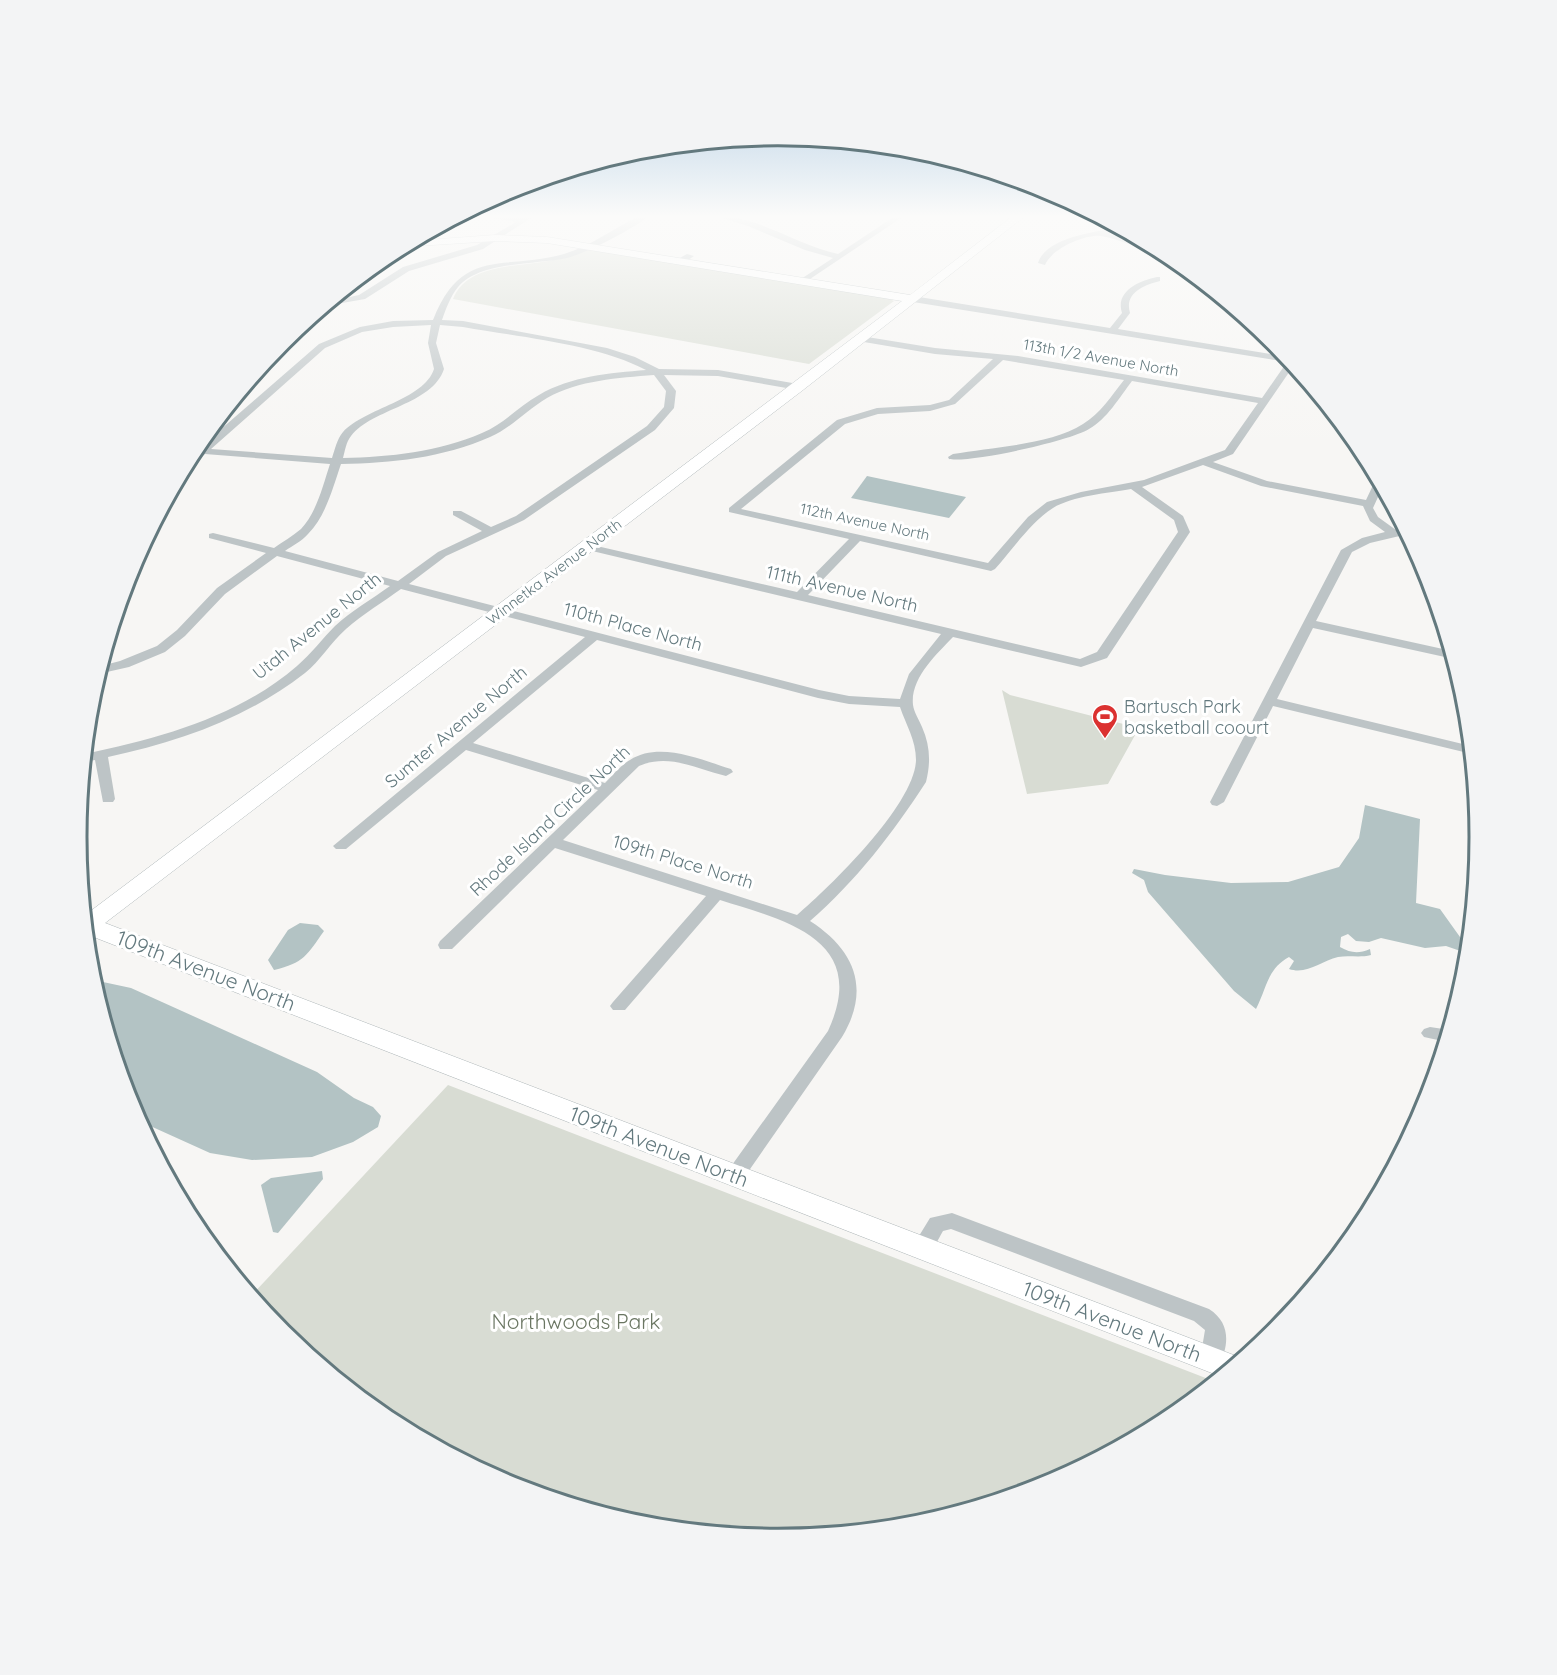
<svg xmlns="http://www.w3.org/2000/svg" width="1557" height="1675" viewBox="0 0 1557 1675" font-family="Quicksand,sans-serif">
  <rect width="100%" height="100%" fill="#f7f6f4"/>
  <g fill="#d8dcd3">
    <path d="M 588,249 L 885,297 L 894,301 L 809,364 L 453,299 C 467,264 516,267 548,261 C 562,259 575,254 588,249 Z"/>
    <polygon points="1002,690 1010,695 1139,728 1108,784 1027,794"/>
    <polygon points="448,1085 1216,1382 1168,1421 1047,1486 915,1526 778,1539 641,1526 510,1486 388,1421 282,1334 251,1296"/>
  </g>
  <g fill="#b3c3c4">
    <polygon points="867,476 966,497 949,518 851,498"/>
    <path d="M 1365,805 L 1420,819 L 1416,903 L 1440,909 L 1465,944 L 1470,945 L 1469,954 L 1446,946 L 1425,948 L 1381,938 L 1369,942 L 1356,941 L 1348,934 L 1341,937 L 1340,947 C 1351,953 1358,954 1370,949 L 1371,955 C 1360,958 1349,955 1338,957 C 1321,961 1307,975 1289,969 L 1294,961 L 1289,957 C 1267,969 1267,988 1256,1009 L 1234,991 L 1148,892 L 1144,880 L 1132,873 L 1134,869 L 1165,875 L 1231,883 L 1288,882 L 1339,867 L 1359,838 Z"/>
    <path d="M 300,923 L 318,925 L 324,931 C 307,955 304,963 274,970 L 268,960 L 288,930 Z"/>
    <polygon points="103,982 131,988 317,1072 354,1098 373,1107 381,1116 378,1127 353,1142 312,1157 252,1160 210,1153 137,1120 130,1106 93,983"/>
    <polygon points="322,1171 323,1179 278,1233 273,1232 261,1185 271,1178"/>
  </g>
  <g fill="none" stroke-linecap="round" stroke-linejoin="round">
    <defs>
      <polygon id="secondary" points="1013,216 1025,216 803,390 105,923 1244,1359 1222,1377 86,934 84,916 902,301 547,243 495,241 401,247 412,241 495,235 547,237 910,295"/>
    </defs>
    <use href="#secondary" stroke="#b0b8ba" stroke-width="1"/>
    <g fill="#bdc4c6" fill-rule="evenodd">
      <polygon points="482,216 534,216 483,249 409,271 365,299 325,306 332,301 359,295 403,267 477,245 516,222"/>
      <path d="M 639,216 L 649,216 C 631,230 589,252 567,258 C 536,265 479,261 458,287 C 450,297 446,309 442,320 L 463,321 L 607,348 L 635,357 L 659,369 L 718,370 L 798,384 L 803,387 L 798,390 L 718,376 L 664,375 L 676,391 L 674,408 L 655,430 L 524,520 L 446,556 L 409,584 L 819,690 L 849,696 L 900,699 L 909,674 L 941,634 L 588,550 L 582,547 L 588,544 L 797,592 L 849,539 L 729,512 L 729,508 L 837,420 L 877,408 L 930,405 L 949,400 L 993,359 L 935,354 L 858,341 L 857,339 L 861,336 L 935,348 L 1018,356 L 1262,398 L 1287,362 L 913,302 L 909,299 L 913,296 L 1110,328 L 1122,313 C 1115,291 1139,281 1157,277 L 1160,277 L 1160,281 C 1144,285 1124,293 1130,313 L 1118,329 L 1288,357 L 1294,365 L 1233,454 L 1213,462 L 1267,481 L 1366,500 L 1375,481 L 1379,478 L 1383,486 L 1373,508 L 1378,517 L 1396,530 L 1405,528 L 1408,534 L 1370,543 L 1352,552 L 1316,621 L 1452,651 L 1454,659 L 1313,628 L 1277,699 L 1471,746 L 1472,754 L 1273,706 L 1224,802 L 1217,806 L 1212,805 L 1210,802 L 1341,550 L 1362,538 L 1385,532 L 1370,521 L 1363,506 L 1261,486 L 1203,465 L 1142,487 L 1183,516 L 1190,532 L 1107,658 L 1081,667 L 953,637 C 937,654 910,678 913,705 C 914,712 919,720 922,727 C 930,745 931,762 926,782 C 893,833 856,881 810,921 C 855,950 871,989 842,1037 L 741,1182 L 734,1184 L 727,1182 L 724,1177 L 727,1172 L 828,1031 C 870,940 787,921 720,900 L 625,1010 L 613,1010 L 610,1006 L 613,1002 L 706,896 L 555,848 L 452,949 L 440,949 L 438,945 L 440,941 L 598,790 L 466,750 L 346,849 L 336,849 L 333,846 L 585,637 L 401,589 C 383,602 363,614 346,629 C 331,642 320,661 305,673 C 247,718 179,742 108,757 L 115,799 L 113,802 L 103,802 L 95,760 L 84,762 L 85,754 C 160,738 238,717 297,666 C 311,654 322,639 335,626 C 351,611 372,599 390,586 L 277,556 L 225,594 L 185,636 L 165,652 L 129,667 L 98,674 L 101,666 L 120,661 L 157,646 L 177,630 L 217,588 L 266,553 L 209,538 L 209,534 L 213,533 L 274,548 C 282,542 293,536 301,529 C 317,512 323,485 330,464 L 205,454 L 188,469 L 183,470 L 190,456 L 319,344 L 360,327 L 393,321 L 433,320 C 462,246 503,271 564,254 C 591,246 614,228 639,216 ZM 431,325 L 428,343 L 434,369 C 424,400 365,408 343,432 C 337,439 335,449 332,458 L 211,449 L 325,348 L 362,332 L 393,327 ZM 440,325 L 463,327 C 519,337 597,344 646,370 C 610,373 571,376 539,395 C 519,406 504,424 482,433 C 438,452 390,457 343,458 C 345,451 346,442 351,436 C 373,408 432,405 444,369 L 436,343 ZM 1003,360 L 1124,380 C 1112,395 1100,414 1083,424 C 1050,445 992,447 953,454 L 948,457 L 949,459 C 970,463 1070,441 1089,429 C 1107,419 1119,398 1132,381 L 1258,403 L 1225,450 L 1144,480 L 1081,492 L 1047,502 L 1028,517 L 988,563 L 741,509 L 845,424 L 878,414 L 930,411 L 955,404 ZM 654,375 L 666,391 L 664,407 L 647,426 L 516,516 L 491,527 L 461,511 L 453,511 L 453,515 L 482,531 L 438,552 L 398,581 L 285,551 C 292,546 302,541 308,534 C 326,516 333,487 341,464 C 392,463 442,458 490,437 C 511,428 527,410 547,398 C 579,380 618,378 654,375 ZM 1131,489 L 1174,520 L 1178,532 L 1097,652 L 1080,659 L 808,595 L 860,541 L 991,571 L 995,569 C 1013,549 1030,523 1053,508 C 1072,496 1109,493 1131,489 ZM 597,640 L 818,698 L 849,704 L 900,707 C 906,725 916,740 916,760 C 915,804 831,886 797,915 L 563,840 L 639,766 C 669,753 697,769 726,776 L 733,772 L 731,769 C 701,760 660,741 630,760 C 621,765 613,775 605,783 L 473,743 Z"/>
      <path d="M 716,216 C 759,216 797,245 838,254 L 895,216 L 904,216 L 804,283 L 801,283 L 801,279 L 833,258 L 805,250 L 748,226 Z"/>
      <path d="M 1119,227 L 1124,230 L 1109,234 L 1148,243 L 1157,248 C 1137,250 1120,239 1101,236 C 1085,234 1051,249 1045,265 L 1038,263 C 1046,237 1096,232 1119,227 Z"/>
      <polygon points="687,254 694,256 684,263 678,263 678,259"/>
      <polygon points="1430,1027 1450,1030 1447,1042 1424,1037 1421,1033 1424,1029"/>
      <path d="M 952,1213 L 1209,1309 C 1231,1323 1229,1345 1219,1366 L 1211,1369 L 1203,1366 L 1200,1360 L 1205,1330 L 1194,1321 L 951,1229 L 943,1231 C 936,1243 930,1260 914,1255 L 911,1249 L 930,1218 Z"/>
    </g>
    <use href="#secondary" fill="#fff" fill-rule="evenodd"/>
  </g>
  <linearGradient id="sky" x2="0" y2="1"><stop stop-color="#93bada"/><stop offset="0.48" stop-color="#fbfbfa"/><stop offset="1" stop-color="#fbfbfa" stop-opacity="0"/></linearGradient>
  <rect width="1557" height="451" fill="url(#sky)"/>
  <defs>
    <symbol id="stadium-pin" viewBox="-11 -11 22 30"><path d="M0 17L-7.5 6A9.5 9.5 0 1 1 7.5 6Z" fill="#db3130" stroke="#fff"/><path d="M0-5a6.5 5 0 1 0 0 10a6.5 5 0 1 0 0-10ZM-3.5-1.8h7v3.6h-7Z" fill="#fff"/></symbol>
  </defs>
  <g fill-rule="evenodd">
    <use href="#stadium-pin" x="1090" y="702" width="30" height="40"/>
  </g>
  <g text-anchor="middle" stroke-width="6" stroke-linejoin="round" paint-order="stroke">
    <g font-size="15" fill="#63797e" stroke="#fff">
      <text transform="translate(1101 358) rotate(10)" y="5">113th 1/2 Avenue North</text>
      <text transform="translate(865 522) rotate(12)" y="5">112th Avenue North</text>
      <text transform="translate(554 572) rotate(-37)" y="5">Winnetka Avenue North</text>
    </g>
    <g font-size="18" fill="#63797e" stroke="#fff">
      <text transform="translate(842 589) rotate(13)" y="6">111th Avenue North</text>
      <text transform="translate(317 626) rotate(-39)" y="6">Utah Avenue North</text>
      <text transform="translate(633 627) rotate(15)" y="6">110th Place North</text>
      <text transform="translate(456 727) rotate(-40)" y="6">Sumter Avenue North</text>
      <text transform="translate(550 821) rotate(-43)" y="6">Rhode Island Circle North</text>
      <text transform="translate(683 862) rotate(17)" y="6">109th Place North</text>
    </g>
    <g font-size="18" fill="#63797e" stroke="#fff" text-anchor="start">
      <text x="1124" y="713">Bartusch Park<tspan x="1124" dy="21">basketball coourt</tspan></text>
    </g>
    <g font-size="21" fill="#63797e" stroke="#fff">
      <text transform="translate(206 971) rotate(21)" y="7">109th Avenue North</text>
      <text transform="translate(659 1147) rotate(21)" y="7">109th Avenue North</text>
      <text transform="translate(1112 1322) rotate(21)" y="7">109th Avenue North</text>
    </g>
    <g font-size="21" fill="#6a7662" stroke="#fff">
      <text x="576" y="1329">Northwoods Park</text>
    </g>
  </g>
  <path d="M0 0H1557V1675H0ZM87 837a691 691 0 1 1 1382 0a691 691 0 1 1-1382 0Z" fill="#f3f4f5" fill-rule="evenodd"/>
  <path fill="none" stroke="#63797e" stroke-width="3" d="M87 837a691 691 0 1 1 1382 0a691 691 0 1 1-1382 0Z"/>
</svg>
